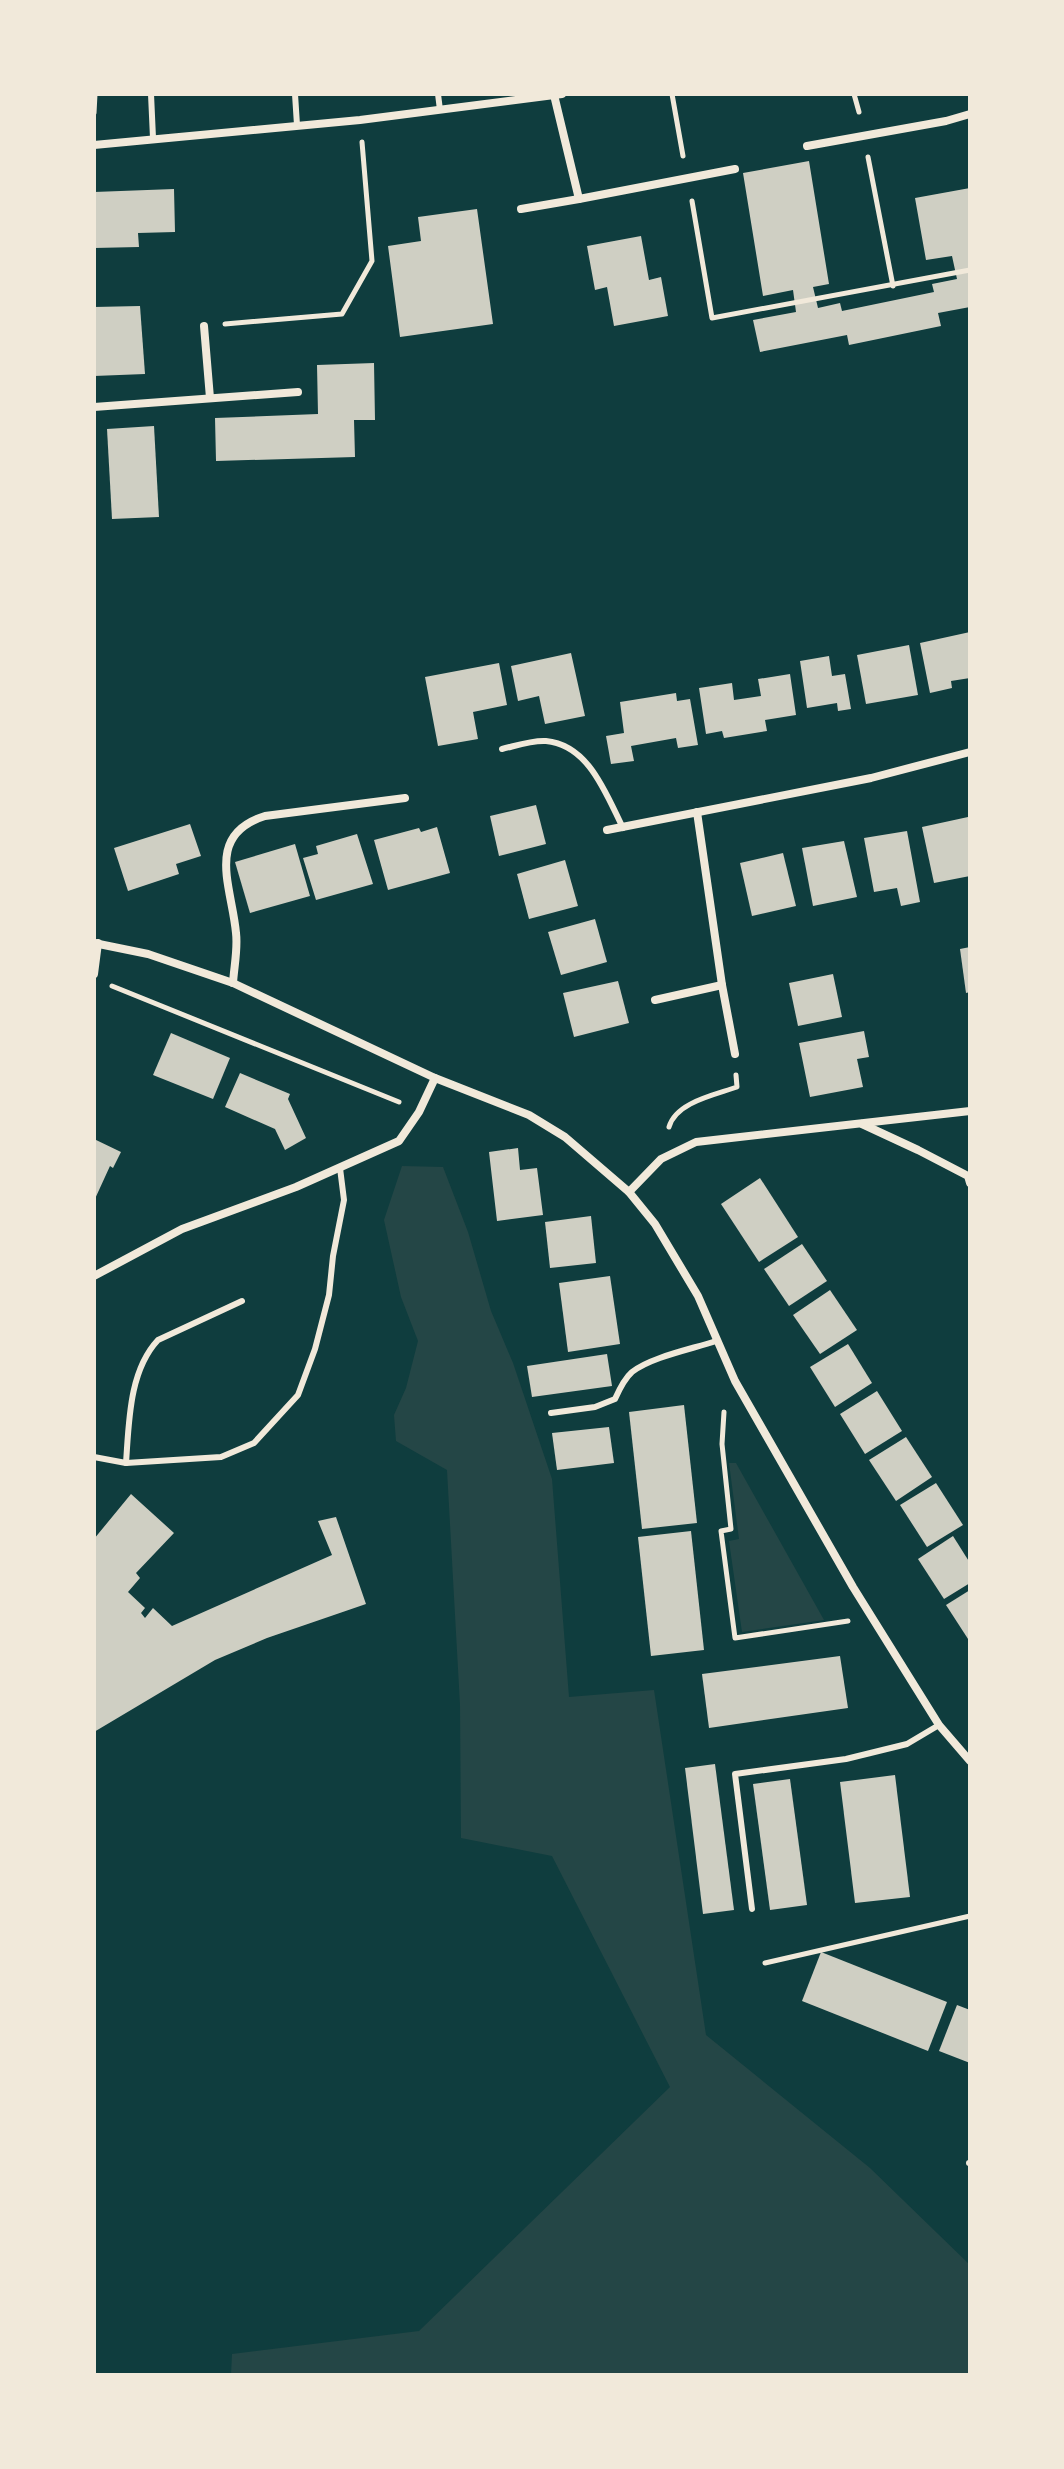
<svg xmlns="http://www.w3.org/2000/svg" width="1064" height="2469" viewBox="0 0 1064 2469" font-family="Arial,sans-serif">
  <rect width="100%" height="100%" fill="#0f3d3e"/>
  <g fill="#244646">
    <polygon points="402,1166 443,1167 468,1232 491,1311 513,1363 552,1479 569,1697 654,1690 706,2035 870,2168 970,2265 970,2375 231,2375 232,2354 419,2331 670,2087 552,1856 461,1838 460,1705 447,1470 396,1441 394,1415 406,1388 418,1341 401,1297 384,1220"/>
    <polygon points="729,1463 736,1463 824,1620 742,1632 729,1541 739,1539"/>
  </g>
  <g fill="#cfcfc3">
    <polygon points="809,161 829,284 813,287 818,308 840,303 842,311 934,292 932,284 957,279 952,256 926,260 915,198 970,188 970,307 938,313 941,326 849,345 847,335 760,352 753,320 796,312 793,290 763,296 743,173"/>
    <polygon points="174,189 175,232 138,233 139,247 94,248 94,192"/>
    <polygon points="477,209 493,324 400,337 388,246 421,241 418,217"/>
    <polygon points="641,236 649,280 661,277 668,316 614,326 607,287 595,290 587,246"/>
    <polygon points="140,306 145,374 94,376 94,307"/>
    <polygon points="374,363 375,420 354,420 355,457 216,461 215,418 318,414 317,365"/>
    <polygon points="154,426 159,517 112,519 107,429"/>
    <polygon points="970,632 970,678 951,681 952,688 930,693 920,643"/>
    <polygon points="909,645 918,695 866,704 857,655"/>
    <polygon points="571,653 585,716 545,724 539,696 518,701 511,666"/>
    <polygon points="829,656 832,676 845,674 851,709 838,711 837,703 807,708 800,661"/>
    <polygon points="499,663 507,705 473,712 478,739 438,746 425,677"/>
    <polygon points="790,674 796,715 765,720 767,731 724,738 722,731 706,734 699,688 732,683 734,700 761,696 758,679"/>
    <polygon points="676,693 677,701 690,699 698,745 678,748 676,738 631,746 634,761 611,764 606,736 624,733 620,702"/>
    <polygon points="536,805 546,844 499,856 490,816"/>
    <polygon points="968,817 970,876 934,883 922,827"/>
    <polygon points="190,824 201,856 176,864 179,874 128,891 114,848"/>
    <polygon points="437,827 450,873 388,890 374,840 419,828 421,832"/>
    <polygon points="907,831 920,902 901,906 897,888 874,892 864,838"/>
    <polygon points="357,834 373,884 316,900 303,858 318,854 316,846"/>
    <polygon points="844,841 857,897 813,906 802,848"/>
    <polygon points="295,844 310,896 250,913 235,862"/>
    <polygon points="783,853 796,906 752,916 740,863"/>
    <polygon points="565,860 578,906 529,919 517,874"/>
    <polygon points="595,919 607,962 561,975 548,932"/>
    <polygon points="970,947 970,992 966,993 960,949"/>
    <polygon points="833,974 842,1017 798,1026 789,983"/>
    <polygon points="618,981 629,1023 574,1037 563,993"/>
    <polygon points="864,1031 869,1057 857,1059 863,1087 810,1097 799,1043"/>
    <polygon points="171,1033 230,1058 213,1099 153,1075"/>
    <polygon points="240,1073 290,1094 288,1099 306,1138 285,1150 275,1129 225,1107"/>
    <polygon points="94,1139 121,1152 113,1168 110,1166 94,1201"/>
    <polygon points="518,1148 520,1170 537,1168 543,1215 497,1221 489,1152"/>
    <polygon points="760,1178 798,1237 759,1262 721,1204"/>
    <polygon points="591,1216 596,1263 550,1268 545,1222"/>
    <polygon points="802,1244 827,1281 789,1306 764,1269"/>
    <polygon points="610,1276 620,1344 568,1352 559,1283"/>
    <polygon points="830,1290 857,1330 820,1354 793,1315"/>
    <polygon points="848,1344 872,1383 835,1407 810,1367"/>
    <polygon points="607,1354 612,1386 532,1397 527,1366"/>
    <polygon points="877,1391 902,1431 865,1454 840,1414"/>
    <polygon points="684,1405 697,1523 642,1529 629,1412"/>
    <polygon points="609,1427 614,1463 557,1470 552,1433"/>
    <polygon points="906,1437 932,1477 896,1501 869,1460"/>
    <polygon points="936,1483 963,1525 927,1547 900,1505"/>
    <polygon points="131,1494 174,1533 136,1573 140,1578 128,1592 145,1608 141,1613 145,1618 153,1608 172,1626 332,1555 318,1521 336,1517 366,1604 267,1638 215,1660 94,1732 94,1539"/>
    <polygon points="691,1531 704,1650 651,1656 638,1537"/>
    <polygon points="953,1536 970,1563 970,1583 944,1599 918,1559"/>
    <polygon points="970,1590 970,1642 946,1605"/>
    <polygon points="840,1656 848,1708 709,1728 702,1674"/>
    <polygon points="715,1764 734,1910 703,1914 685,1768"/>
    <polygon points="895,1775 910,1897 855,1903 840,1782"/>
    <polygon points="790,1779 807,1905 770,1910 753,1784"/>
    <polygon points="821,1952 947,2002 928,2051 802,2001"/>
    <polygon points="957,2005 970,2010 970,2063 939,2051"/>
  </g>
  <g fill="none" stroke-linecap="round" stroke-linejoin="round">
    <g stroke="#f1e9da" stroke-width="5">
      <polyline points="672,94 683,156"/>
      <polyline points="854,94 859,112"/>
      <polyline points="94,113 95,94"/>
      <polyline points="868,157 893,286"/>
      <polyline points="692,201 712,318 970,270"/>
      <polyline points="225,324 342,314 372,261 362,142"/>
      <polyline points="112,986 399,1102"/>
      <path d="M 669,1127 C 676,1102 715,1095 737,1087 L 736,1075"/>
      <polyline points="724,1412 722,1444 731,1529 721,1531 735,1638 848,1621"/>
      <polyline points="765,1963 970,1916"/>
    </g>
    <g stroke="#f1e9da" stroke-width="6">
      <polyline points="151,94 153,138"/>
      <polyline points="295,94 297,125"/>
      <polyline points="438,94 440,110"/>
      <path d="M 502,749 C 515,746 532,740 546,741 C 589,745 606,794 623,828"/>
      <path d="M 551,1413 L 595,1407 L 615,1399 C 619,1390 624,1379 632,1372 C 651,1357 692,1349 716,1341"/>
      <polyline points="94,1457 126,1463 221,1457 254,1443 298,1395 315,1349 329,1295 333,1256 344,1200 340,1168"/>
      <path d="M 126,1463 C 129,1422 129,1371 158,1340 L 242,1301"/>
      <polyline points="752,1909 735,1774 846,1759 907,1744 939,1725"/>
      <polyline points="969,2163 970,2163"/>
    </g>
    <g stroke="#f1e9da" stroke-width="8">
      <polyline points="554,95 579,199 735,169"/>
      <polyline points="94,145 360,120 562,94"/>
      <polyline points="807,146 946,121 970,114"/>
      <polyline points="521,209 579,199"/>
      <polyline points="204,326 210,398"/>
      <polyline points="94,407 298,392"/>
      <polyline points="697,812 722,985 735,1054"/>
      <polyline points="607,830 871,778 970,752"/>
      <polyline points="94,943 148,954 233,983 435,1078 529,1115 565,1137 629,1192 655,1224 698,1296 735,1381 853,1587 939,1725 970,1761"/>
      <polyline points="94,974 98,943"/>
      <path d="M 233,983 C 234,967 238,949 236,933 C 232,887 204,835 265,816 L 405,798"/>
      <polyline points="655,1000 722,985"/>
      <polyline points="862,1124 918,1150 968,1176 970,1183"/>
      <polyline points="629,1192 661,1159 696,1142 970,1111"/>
      <polyline points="94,1276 182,1229 296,1187 399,1141 419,1112 435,1078"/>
    </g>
  </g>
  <rect width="1064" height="2469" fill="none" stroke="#f1e9da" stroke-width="192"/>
</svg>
